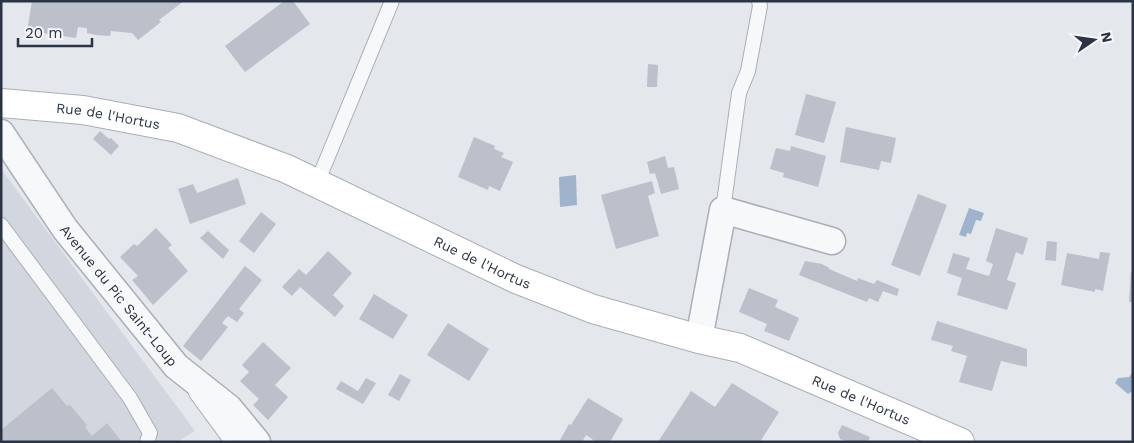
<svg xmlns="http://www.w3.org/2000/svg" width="1134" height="443" viewBox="0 0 1134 443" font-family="'Work Sans',sans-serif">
  <rect width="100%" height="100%" fill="#e4e7ec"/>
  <polygon fill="#d2d6de" points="1,169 195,431 177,442 1,442"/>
  <g fill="#9fb4cc">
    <polygon points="576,175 577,205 560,207 559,177"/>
    <polygon points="969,208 984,213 981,221 976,220 971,234 967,233 966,237 959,235"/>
    <polygon points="1133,372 1133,391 1128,394 1115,383 1118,378 1129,377"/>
  </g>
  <g fill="#bbc0ca">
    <polygon points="32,1 184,1 159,20 161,22 138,40 132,33 111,31 110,36 96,35 87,33 87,28 78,27 76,38 27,31"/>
    <polygon points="284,1 293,1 310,24 245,72 225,46"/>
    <polygon points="648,64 658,65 657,87 647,87"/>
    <polygon points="806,94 836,102 824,143 795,135"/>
    <polygon points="846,127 896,138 891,163 881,161 879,170 840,162"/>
    <polygon points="100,131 109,139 111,138 119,146 111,155 93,139"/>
    <polygon points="474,137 495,146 494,149 504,153 501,157 513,162 500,191 489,186 488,190 458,177"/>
    <polygon points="791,146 826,156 818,187 783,177 784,173 770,169 776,148 790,151"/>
    <polygon points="665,156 668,168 674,167 679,189 661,194 655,173 650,174 647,162"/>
    <polygon points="238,178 246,204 190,224 178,189 193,184 197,193"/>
    <polygon points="652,181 655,193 648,196 659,236 616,249 601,195"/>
    <polygon points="918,194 947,205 920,276 891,265"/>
    <polygon points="261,212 276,224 254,253 239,241"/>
    <polygon points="156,228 172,245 168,248 188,271 153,305 132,280 138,276 120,257 134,244 137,246"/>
    <polygon points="996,228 1028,238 1023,255 1016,252 1007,280 1016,283 1007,310 957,295 962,278 947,273 953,253 970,258 966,269 989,276 993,264 986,261"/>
    <polygon points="208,231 229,250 223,259 200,238"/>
    <polygon points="1047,241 1057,242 1056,261 1045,260"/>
    <polygon points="328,251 352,273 333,295 344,306 335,317 300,287 292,296 282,287 299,269 306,275"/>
    <polygon points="1100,252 1110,253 1103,291 1095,289 1095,292 1061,285 1067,253 1099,259"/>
    <polygon points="805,261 822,264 829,268 829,269 857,281 858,278 874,284 877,280 899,289 897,296 883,291 878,302 869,298 867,302 799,275"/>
    <polygon points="245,266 262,280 239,309 244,313 237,322 228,316 222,323 228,327 201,361 183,346"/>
    <polygon points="1131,272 1133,272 1133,302 1129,302"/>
    <polygon points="749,288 778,300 775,307 799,318 789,341 764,331 767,324 739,312"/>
    <polygon points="374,294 408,315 393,339 359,319"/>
    <polygon points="937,321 1027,349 1027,367 1001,361 992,391 959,382 967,356 951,351 953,346 931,340"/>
    <polygon points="448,323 489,349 469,381 427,355"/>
    <polygon points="263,342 291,368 275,385 288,397 268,420 253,405 259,399 240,381 249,372 242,365"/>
    <polygon points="400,374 411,380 399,401 388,395"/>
    <polygon points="366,378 376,383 363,404 336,389 341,381 358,391"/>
    <polygon points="732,383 779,412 760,442 658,442 691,391 715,407"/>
    <polygon points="52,388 67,406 70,405 87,425 85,427 92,436 107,423 122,442 1,442 1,430"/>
    <polygon points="588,398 623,419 610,442 596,442 586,435 582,442 559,442 569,424 571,425"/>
    <polygon points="842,425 870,437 868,442 847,442 840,439 838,433"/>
  </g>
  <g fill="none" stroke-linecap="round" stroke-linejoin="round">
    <defs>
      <g id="lane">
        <polyline points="317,183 392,1"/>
        <polyline points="723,210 739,93 748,71 760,6 759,1"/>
        <polyline points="1,225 130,398 150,433 147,442"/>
        <polyline points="196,393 232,442"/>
      </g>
      <g id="street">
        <path id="s1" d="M 1,133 L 65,229 L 176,366 L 229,408 L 257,442"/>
        <polyline points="699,339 723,210 832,241"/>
      </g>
      <g id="secondary">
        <path id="s2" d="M 1,103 L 83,110 L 178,128 L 287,169 L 516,279 L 593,309 L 699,339 L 740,348 L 960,442"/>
      </g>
    </defs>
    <use href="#lane" stroke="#a9aeb7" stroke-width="16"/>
    <use href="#street" stroke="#a9aeb7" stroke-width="29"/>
    <use href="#secondary" stroke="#a9aeb7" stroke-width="30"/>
    <use href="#lane" stroke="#f7f8fa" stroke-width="14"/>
    <use href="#street" stroke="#f7f8fa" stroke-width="26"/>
    <use href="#secondary" stroke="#fff" stroke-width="28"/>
  </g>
  <g text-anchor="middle" stroke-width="4" stroke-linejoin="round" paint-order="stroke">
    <g font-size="14" fill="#2b3445" stroke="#f4f6f9">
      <text dy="5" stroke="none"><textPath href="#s2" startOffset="108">Rue de l'Hortus</textPath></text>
      <text dy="5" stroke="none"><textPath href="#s2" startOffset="512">Rue de l'Hortus</textPath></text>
      <text dy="5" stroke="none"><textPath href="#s1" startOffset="201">Avenue du Pic Saint-Loup</textPath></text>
      <text dy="5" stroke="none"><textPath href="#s2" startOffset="916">Rue de l'Hortus</textPath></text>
    </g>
  </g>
  <rect width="1134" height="443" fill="none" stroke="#2b3445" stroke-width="5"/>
  <g transform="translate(1094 40) rotate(77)" stroke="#f4f6f9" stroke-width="4" paint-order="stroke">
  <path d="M0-4L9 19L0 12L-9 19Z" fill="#2b3445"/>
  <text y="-8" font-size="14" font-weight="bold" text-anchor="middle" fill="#2b3445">N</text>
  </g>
  <path d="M18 38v8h74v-8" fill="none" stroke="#2b3445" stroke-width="2.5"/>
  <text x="25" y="38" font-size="15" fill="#2b3445" stroke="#f4f6f9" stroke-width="4" paint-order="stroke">20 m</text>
</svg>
